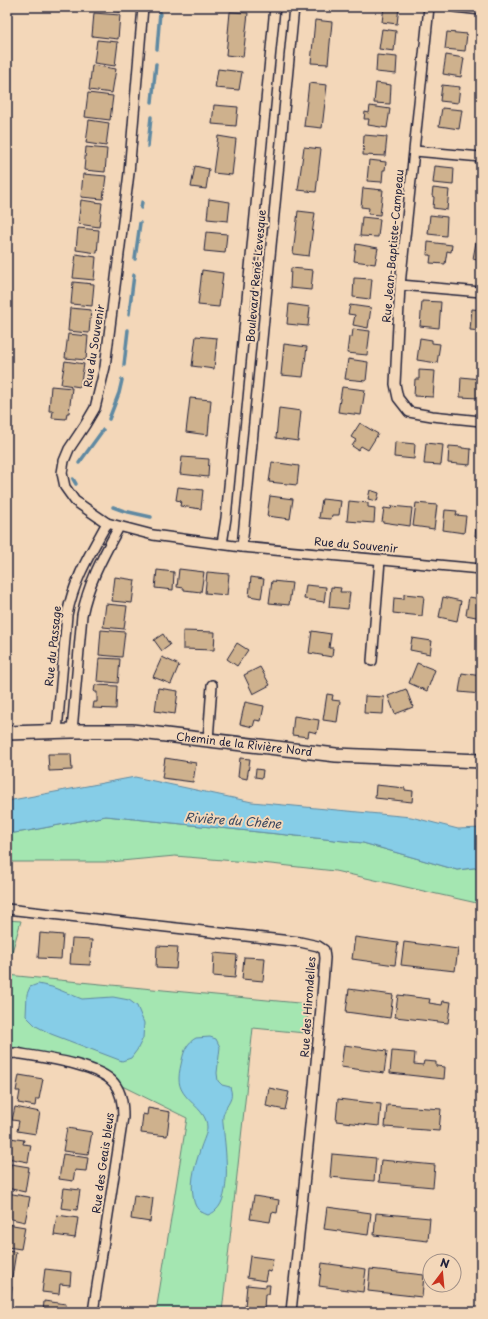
<svg xmlns="http://www.w3.org/2000/svg" width="488" height="1319" viewBox="0 0 488 1319" font-family="'Playpen Sans',sans-serif">
  <rect width="100%" height="100%" fill="#f3d7b9"/>
  <filter id="ink" filterUnits="userSpaceOnUse"><feTurbulence type="fractalNoise" baseFrequency=".025" numOctaves="2"/><feDisplacementMap in="SourceGraphic" scale="8" xChannelSelector="R" yChannelSelector="G"/><feConvolveMatrix kernelMatrix="1 2 1 2 8 2 1 2 1" color-interpolation-filters="sRGB"/></filter>
  <g filter="url(#ink)">
    <g fill="#a4e6b1" stroke="#638476">
      <polygon points="106,816 363,843 457,870 481,867 481,904 335,871 271,864 175,856 110,862 7,862 7,834 28,831"/>
      <polygon points="7,920 21,921 7,969"/>
      <polygon points="7,975 309,1004 305,1033 253,1028 222,1312 156,1312 187,1118 114,1082 62,1061 11,1049 7,1050"/>
    </g>
    <g fill="#86cde7" stroke="#5e89a2">
      <polygon points="135,777 252,802 411,817 458,829 481,828 481,867 457,870 363,843 106,816 28,831 7,834 7,801"/>
      <polygon points="38,984 52,987 82,999 113,997 129,1000 137,1006 144,1023 143,1038 137,1050 131,1058 122,1061 51,1034 36,1026 26,1016 27,994 30,987"/>
      <path d="M 196,1038 L 210,1037 L 216,1039 L 220,1047 L 217,1073 L 218,1081 L 222,1085 L 230,1087 C 235,1101 226,1103 223,1116 C 222,1121 224,1129 224,1134 C 226,1153 231,1197 216,1210 C 215,1212 210,1214 208,1215 C 197,1211 194,1206 193,1195 C 190,1179 196,1163 201,1147 C 203,1141 207,1133 207,1127 C 207,1107 178,1100 179,1078 C 179,1072 181,1065 182,1060 C 184,1050 188,1042 196,1038 Z"/>
    </g>
    <g fill="none" stroke-linecap="round" stroke-linejoin="round">
      <g stroke="#5e89a2" stroke-width="3.5">
        <polyline points="157,49 160,12"/>
        <polyline points="152,102 156,64"/>
        <polyline points="148,146 151,117"/>
        <polyline points="141,208 142,202"/>
        <polyline points="135,259 140,223"/>
        <polyline points="129,314 134,275"/>
        <polyline points="124,365 128,330"/>
        <polyline points="109,419 119,393 122,380"/>
        <polyline points="79,463 103,430"/>
        <polyline points="73,479 76,484"/>
        <polyline points="113,507 124,511 151,517"/>
      </g>
    </g>
    <g fill="#ceb18d" stroke="#22223b">
      <polygon points="100,7 121,7 120,12 100,10"/>
      <polygon points="384,7 399,7 397,24 382,22"/>
      <polygon points="230,12 248,13 243,57 226,55"/>
      <polygon points="94,13 120,15 118,39 92,36"/>
      <polygon points="315,20 332,22 328,64 311,63"/>
      <polygon points="382,29 396,31 394,51 379,49"/>
      <polygon points="447,32 467,34 465,51 445,49"/>
      <polygon points="97,40 118,42 115,66 94,63"/>
      <polygon points="377,55 397,57 396,74 376,72"/>
      <polygon points="446,55 464,58 461,77 443,74"/>
      <polygon points="92,65 116,69 112,93 89,90"/>
      <polygon points="218,69 242,72 239,90 215,88"/>
      <polygon points="309,83 327,85 322,128 304,126"/>
      <polygon points="376,83 391,85 390,104 374,103"/>
      <polygon points="442,85 460,87 458,103 440,101"/>
      <polygon points="88,93 113,96 110,120 85,117"/>
      <polygon points="214,105 238,107 236,126 212,124"/>
      <polygon points="370,106 390,109 387,128 368,125 369,119 364,119 365,112 369,113"/>
      <polygon points="442,108 462,110 459,129 439,126"/>
      <polygon points="89,120 109,123 106,146 86,143"/>
      <polygon points="364,135 387,137 385,156 363,155"/>
      <polygon points="218,136 236,139 232,175 213,173"/>
      <polygon points="86,147 107,149 105,172 84,170"/>
      <polygon points="304,147 321,149 316,192 298,190"/>
      <polygon points="369,160 386,162 385,170 383,170 382,182 367,181"/>
      <polygon points="195,166 209,169 206,189 191,187"/>
      <polygon points="435,166 454,168 453,185 433,183"/>
      <polygon points="83,174 106,176 103,199 81,197"/>
      <polygon points="363,188 383,190 380,215 368,214 369,208 361,207"/>
      <polygon points="433,188 449,190 447,210 433,208 434,197 432,196"/>
      <polygon points="209,199 230,202 228,221 207,219"/>
      <polygon points="81,200 102,203 99,227 78,224"/>
      <polygon points="298,211 315,213 309,256 293,254"/>
      <polygon points="430,215 447,217 446,236 428,234"/>
      <polygon points="362,217 380,219 378,237 360,236"/>
      <polygon points="78,228 99,230 97,253 76,250"/>
      <polygon points="206,232 227,234 225,253 204,251"/>
      <polygon points="428,242 452,245 451,252 447,251 445,264 430,263 431,255 427,255"/>
      <polygon points="476,242 481,242 481,261 473,259"/>
      <polygon points="356,244 378,248 375,264 354,261"/>
      <polygon points="76,254 96,257 94,280 73,278"/>
      <polygon points="291,268 313,270 311,290 290,288"/>
      <polygon points="202,270 223,273 219,307 198,305"/>
      <polygon points="354,278 372,279 370,299 353,297"/>
      <polygon points="73,282 94,284 92,306 71,304"/>
      <polygon points="422,301 441,302 439,328 420,326"/>
      <polygon points="289,304 310,307 308,326 287,324"/>
      <polygon points="350,305 371,308 368,328 353,325 355,315 348,314"/>
      <polygon points="70,308 91,310 89,333 68,331"/>
      <polygon points="472,309 481,310 481,331 470,330"/>
      <polygon points="353,329 370,331 367,355 347,353 349,337 352,337"/>
      <polygon points="68,334 88,336 86,360 65,358"/>
      <polygon points="196,336 217,338 214,369 192,366"/>
      <polygon points="420,338 432,340 432,343 440,344 437,363 417,360"/>
      <polygon points="284,344 307,347 303,377 281,375"/>
      <polygon points="348,359 368,362 366,381 345,379"/>
      <polygon points="65,361 84,364 80,387 61,384"/>
      <polygon points="419,370 435,371 433,397 414,396 415,379 419,379"/>
      <polygon points="461,377 480,379 479,398 460,397"/>
      <polygon points="51,386 72,388 69,413 67,413 66,419 52,418 53,411 49,411"/>
      <polygon points="342,387 365,390 361,415 338,412"/>
      <polygon points="190,398 211,400 208,435 186,432"/>
      <polygon points="279,408 301,411 298,441 276,438"/>
      <polygon points="360,423 378,434 368,450 361,446 358,450 352,446 356,440 351,437"/>
      <polygon points="395,442 415,444 414,459 394,457"/>
      <polygon points="426,443 443,445 441,465 424,464"/>
      <polygon points="449,446 462,447 462,448 471,449 470,465 448,463"/>
      <polygon points="182,457 209,459 208,477 180,474"/>
      <polygon points="272,462 299,466 297,485 269,482"/>
      <polygon points="178,487 203,490 201,509 180,506 181,501 176,500"/>
      <polygon points="370,490 379,493 377,501 368,499"/>
      <polygon points="270,496 293,499 290,519 267,516"/>
      <polygon points="322,499 341,501 339,515 332,515 331,519 319,518"/>
      <polygon points="349,501 368,503 368,507 375,508 374,523 347,521"/>
      <polygon points="416,503 437,505 434,529 413,526"/>
      <polygon points="392,506 412,508 410,526 382,522 384,508 391,509"/>
      <polygon points="445,510 457,511 456,515 466,516 464,533 443,530"/>
      <polygon points="477,518 481,518 481,536 475,536"/>
      <polygon points="179,569 204,572 201,592 184,590 184,588 177,587"/>
      <polygon points="157,570 174,572 173,590 155,588"/>
      <polygon points="207,572 229,574 227,595 205,593"/>
      <polygon points="115,577 135,580 132,603 112,601"/>
      <polygon points="251,577 264,579 261,598 249,596"/>
      <polygon points="272,581 292,583 289,605 269,603"/>
      <polygon points="306,585 326,587 324,602 304,599"/>
      <polygon points="331,587 341,588 340,592 350,592 348,609 329,607"/>
      <polygon points="404,594 424,596 422,616 393,613 394,598 404,599"/>
      <polygon points="443,597 461,601 457,621 439,617"/>
      <polygon points="469,597 481,599 481,618 466,615"/>
      <polygon points="106,604 127,606 124,629 103,627"/>
      <polygon points="101,630 125,632 122,657 99,655"/>
      <polygon points="183,631 215,632 214,650 183,649"/>
      <polygon points="312,631 331,634 329,648 333,648 332,657 309,653"/>
      <polygon points="163,634 170,645 162,651 154,640"/>
      <polygon points="412,638 432,641 430,654 410,650"/>
      <polygon points="237,643 248,650 237,666 227,659"/>
      <polygon points="162,657 179,665 171,684 153,677"/>
      <polygon points="99,658 120,659 118,683 97,681"/>
      <polygon points="417,663 435,670 427,691 409,683"/>
      <polygon points="260,667 270,685 253,694 244,675"/>
      <polygon points="462,673 481,676 481,694 459,692"/>
      <polygon points="95,685 117,686 116,709 93,708 94,702 97,702 97,692 94,692"/>
      <polygon points="158,688 178,691 175,714 155,711"/>
      <polygon points="406,689 413,707 395,714 388,696"/>
      <polygon points="327,694 333,695 332,700 340,701 337,722 323,720"/>
      <polygon points="365,696 384,697 383,714 364,713"/>
      <polygon points="245,702 264,706 261,721 255,720 253,727 240,724"/>
      <polygon points="294,716 319,720 317,733 309,731 308,737 292,735"/>
      <polygon points="48,754 71,754 72,770 49,771"/>
      <polygon points="165,758 196,763 193,782 162,778"/>
      <polygon points="240,758 250,759 247,779 238,777"/>
      <polygon points="256,769 263,770 262,778 255,777"/>
      <polygon points="376,785 405,788 405,790 413,791 412,802 375,798"/>
      <rect x="476" y="796" width="5" height="20"/>
      <polygon points="40,933 63,935 61,959 38,958"/>
      <polygon points="355,937 398,943 395,965 352,959"/>
      <polygon points="72,939 92,940 90,965 70,964"/>
      <polygon points="404,942 458,949 455,971 401,965"/>
      <polygon points="157,946 178,947 176,969 156,968"/>
      <polygon points="214,953 237,955 235,978 213,976"/>
      <polygon points="244,957 265,958 263,981 242,979"/>
      <polygon points="349,989 393,995 390,1018 346,1012"/>
      <polygon points="398,995 430,999 429,1003 442,1005 443,1001 451,1002 448,1023 395,1017"/>
      <polygon points="344,1045 387,1051 384,1073 341,1067"/>
      <polygon points="392,1051 415,1053 414,1064 423,1065 424,1061 436,1062 436,1066 445,1067 444,1079 390,1073"/>
      <polygon points="19,1075 43,1079 39,1099 36,1099 35,1106 18,1103 20,1091 16,1091"/>
      <polygon points="269,1088 289,1092 285,1110 266,1106"/>
      <polygon points="338,1099 381,1104 379,1126 336,1121"/>
      <polygon points="387,1105 441,1109 439,1131 385,1127"/>
      <polygon points="15,1107 40,1112 36,1134 17,1131 19,1121 12,1120"/>
      <polygon points="148,1108 170,1112 167,1136 141,1133 143,1114 147,1115"/>
      <polygon points="67,1128 92,1132 88,1154 63,1151"/>
      <polygon points="10,1138 24,1140 23,1144 31,1145 28,1162 7,1158"/>
      <polygon points="63,1154 88,1158 86,1171 75,1170 73,1181 59,1179"/>
      <polygon points="332,1154 376,1158 374,1181 330,1177"/>
      <polygon points="381,1160 435,1165 433,1187 379,1182"/>
      <polygon points="11,1164 29,1167 25,1192 7,1188 7,1172 9,1172"/>
      <polygon points="64,1188 80,1190 77,1210 61,1208"/>
      <polygon points="7,1193 30,1197 25,1222 7,1218"/>
      <polygon points="134,1195 153,1198 150,1222 131,1219"/>
      <polygon points="254,1196 279,1200 277,1213 272,1212 270,1222 250,1219"/>
      <polygon points="327,1207 371,1213 368,1235 324,1229"/>
      <polygon points="376,1213 430,1218 428,1241 374,1235"/>
      <polygon points="57,1215 78,1218 75,1238 54,1235"/>
      <polygon points="7,1224 25,1227 21,1249 7,1247"/>
      <polygon points="7,1251 16,1252 12,1277 7,1276"/>
      <polygon points="250,1256 273,1259 271,1272 267,1271 265,1281 247,1278"/>
      <polygon points="322,1263 366,1269 363,1292 319,1286"/>
      <polygon points="45,1269 71,1272 70,1285 60,1284 59,1294 42,1292"/>
      <polygon points="370,1269 424,1275 422,1297 368,1291"/>
      <polygon points="247,1285 266,1287 266,1285 270,1285 269,1294 265,1294 264,1309 245,1307"/>
      <polygon points="7,1286 12,1287 10,1298 7,1297"/>
      <polygon points="44,1301 66,1304 65,1312 43,1312"/>
    </g>
    <g fill="none" stroke-linecap="round" stroke-linejoin="round">
      <defs>
        <g id="street">
          <polyline points="143,7 129,173 105,367 95,408 85,425 69,449 64,461 62,473 65,487 75,501 107,523 153,535 242,547 481,569"/>
          <polyline points="429,7 400,285 395,384 398,398 409,412 432,416 481,421"/>
          <polyline points="455,7 481,10"/>
          <polyline points="415,151 481,157"/>
          <polyline points="400,285 481,292"/>
          <polyline points="222,544 226,518 275,7"/>
          <polyline points="242,547 294,7"/>
          <polyline points="372,661 380,560"/>
          <path d="M 57,731 L 67,615 C 74,579 90,554 107,523"/>
          <path d="M 72,731 L 82,615 C 89,581 103,557 119,527"/>
          <polyline points="208,740 212,685"/>
          <path d="M 7,909 L 300,942 L 318,946 L 324,950 L 325,958 C 316,1077 303,1194 291,1312"/>
          <path d="M 7,1054 L 15,1053 C 39,1057 99,1064 114,1083 C 122,1093 123,1105 123,1117 L 93,1312"/>
        </g>
        <g id="secondary">
          <path id="s1" d="M 7,733 L 72,731 L 132,731 L 336,755 L 481,761"/>
        </g>
      </defs>
      <use href="#street" stroke="#22223b" stroke-width="12"/>
      <use href="#secondary" stroke="#22223b" stroke-width="16"/>
      <use href="#street" stroke="#f3d7b9" stroke-width="9"/>
      <use href="#secondary" stroke="#f3d7b9" stroke-width="13"/>
    </g>
  </g>
  <g text-anchor="middle" stroke-width="4" stroke-linejoin="round" paint-order="stroke">
    <g font-size="11" fill="#22223b" stroke="#f3d7b9">
      <text transform="translate(393 246) rotate(-85)" y="4">Rue Jean-Baptiste-Campeau</text>
      <text transform="translate(256 276) rotate(-85)" y="4">Boulevard René-Levesque</text>
      <text transform="translate(94 346) rotate(-81)" y="4">Rue du Souvenir</text>
      <text transform="translate(356 545) rotate(5)" y="4">Rue du Souvenir</text>
      <text transform="translate(53 646) rotate(-84)" y="4">Rue du Passage</text>
      <text dy="4" stroke="none"><textPath href="#s1" startOffset="238">Chemin de la Rivière Nord</textPath></text>
      <text transform="translate(308 1007) rotate(-86)" y="4">Rue des Hirondelles</text>
      <text transform="translate(103 1163) rotate(-82)" y="4">Rue des Geais bleus</text>
    </g>
    <g font-size="12" font-style="italic" fill="#36445d" stroke="#f3d7b9">
      <text transform="translate(233 821) rotate(4)" y="4">Rivière du Chêne</text>
    </g>
  </g>
  <rect width="488" height="1319" fill="none" stroke="#f3d7b9" stroke-width="24"/>
  <rect x="12" y="12" width="464" height="1295" fill="none" stroke="#22223b" stroke-width="1.5" filter="url(#ink)"/>
  <g transform="translate(442 1273) rotate(16)"><circle r="19" fill="#f3d7b9" stroke="#9f8f87"/>
  <path d="M0-3L7 15L0 10L-7 15Z" fill="#c8321e"/>
  <text y="-6" font-size="11" font-weight="bold" text-anchor="middle" fill="#22223b">N</text>
  </g>
</svg>
